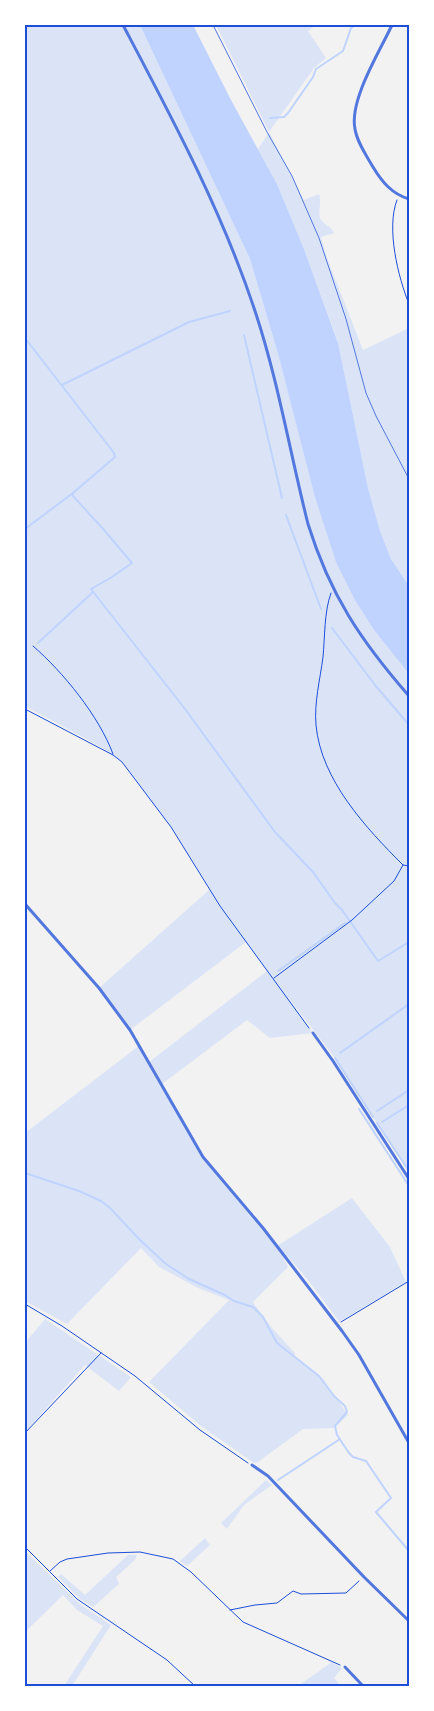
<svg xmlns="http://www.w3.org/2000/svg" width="434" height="1711" viewBox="0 0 434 1711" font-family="Roboto,sans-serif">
  <rect width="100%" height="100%" fill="#f2f2f2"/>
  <g fill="#dbe4f7">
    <path d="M 25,25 L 140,25 L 250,259 L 279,357 L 374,630 L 409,674 L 409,1171 L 356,1092 L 335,1058 L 283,991 L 313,1033 L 270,1038 L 247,1020 L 162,1084 L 203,1157 L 277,1246 L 352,1198 L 390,1247 L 406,1282 L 339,1322 L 337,1324 L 339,1321 C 320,1297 302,1269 279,1249 L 288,1267 L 253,1302 L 271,1327 L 295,1353 L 294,1355 L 323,1379 L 348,1415 L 334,1428 L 303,1429 L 258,1462 L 254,1463 L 201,1426 L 149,1382 L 229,1300 L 198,1288 L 159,1267 L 141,1248 L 67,1324 L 25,1301 L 25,1133 L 140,1045 L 149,1062 L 267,971 L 246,942 L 130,1030 L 99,988 L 210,889 L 171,827 L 122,762 L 101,747 L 25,706 Z"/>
    <path d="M 216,25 L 316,25 L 308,31 L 326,58 L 314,68 L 269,132 L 304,200 L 319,194 C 322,202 318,210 320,218 C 323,225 331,225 334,233 L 321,237 L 327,258 L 363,350 L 409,328 L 409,586 L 391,559 L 380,531 L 368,488 L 337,339 L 304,249 L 277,184 L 258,149 L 269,132 Z"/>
    <polygon points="45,1319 131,1377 119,1391 85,1365 25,1432 25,1343"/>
    <polygon points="266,1480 272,1485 244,1505 227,1529 221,1523"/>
    <polygon points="205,1538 210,1545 187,1566 180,1561"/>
    <polygon points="25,1551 81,1605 111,1625 72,1686 64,1686 103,1626 77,1610 63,1595 25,1632"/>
    <polygon points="128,1555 137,1555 135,1560 116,1577 119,1584 93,1607 80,1599 58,1577 61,1574 85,1595"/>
    <polygon points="332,1662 342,1668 334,1678 341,1686 298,1686"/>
  </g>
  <polygon fill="#bfd3fe" points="140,25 193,25 231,100 277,184 304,249 338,343 368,488 380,531 391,559 409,586 409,674 374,630 355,600 336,562 315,497 279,357 250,259"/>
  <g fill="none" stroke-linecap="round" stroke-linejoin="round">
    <g stroke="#bfd3fe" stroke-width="2">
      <polyline points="270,118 284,117 288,113 313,77 316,69 343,51 351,28 355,25"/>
      <polyline points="244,335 282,498"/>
      <polyline points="25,338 114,453 115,457 73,493 73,496 104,530 132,563 112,577 91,589 185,709 275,832 313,872 335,903 342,910 378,961 409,942"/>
      <polyline points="62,385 189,322 230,311"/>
      <polyline points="286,515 321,609"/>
      <polyline points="25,529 73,493"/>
      <polyline points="332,628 375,685 409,725"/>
      <polyline points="38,643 93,592"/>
      <polyline points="278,971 345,923"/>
      <polyline points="340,1053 409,1004"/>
      <polyline points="335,1058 373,1117"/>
      <polyline points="359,1109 409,1186"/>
      <polyline points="377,1111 409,1090"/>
      <polyline points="382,1122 409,1105"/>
      <polyline points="377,1123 409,1171"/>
      <polyline points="25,1173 79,1191 101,1201 110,1208 140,1240 166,1264 189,1279 225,1295 234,1301 253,1307 263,1317 277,1343 319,1376 334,1396 345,1406 347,1412 335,1426 337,1435 349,1453 353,1457 366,1461 391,1498 376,1512 409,1551"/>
      <polyline points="278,1480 340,1439"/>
    </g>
    <g stroke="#1d4ed8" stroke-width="1">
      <path d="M 397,200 C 386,228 398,277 409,304"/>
      <path d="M 331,593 C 324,612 325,637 323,657 C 320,680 314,703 316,725 C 321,780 366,828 403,865 L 409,866"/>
      <path d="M 33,646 C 63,672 99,716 113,754"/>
      <polyline points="25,709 113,755 122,762 171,827 220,906 309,1028"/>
      <polyline points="274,978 352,920 394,881 403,865"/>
      <polyline points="25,1304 62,1326 135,1376 200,1430 248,1463"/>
      <polyline points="341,1322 409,1281"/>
      <polyline points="25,1433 101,1353"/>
      <polyline points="25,1547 77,1599 167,1660 195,1686"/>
      <polyline points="50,1571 60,1562 67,1559 108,1553 140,1552 173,1559 191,1572 243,1622 340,1665"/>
      <polyline points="230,1610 255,1605 277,1603 293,1591 301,1594 346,1593 359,1581"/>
    </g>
    <polyline stroke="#5277de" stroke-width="1" points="213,25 267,132 292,176 319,238 346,319 366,393 376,416 409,479"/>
    <g stroke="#5277de" stroke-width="3">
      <path d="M 123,25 C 172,118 222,211 255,311 C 278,380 290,453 308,524 C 330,595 361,641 409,696"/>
      <path d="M 392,25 C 380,51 349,100 355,129 C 357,142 366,155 373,167 C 382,182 392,194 409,199"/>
      <polyline points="25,904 99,988 130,1030 203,1157 263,1228 342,1331 359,1355 409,1443"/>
      <polyline points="313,1033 333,1061 409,1179"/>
      <polyline points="252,1465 268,1476 364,1577 409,1621"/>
      <polyline points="345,1667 363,1686"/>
    </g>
  </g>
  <rect width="434" height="1711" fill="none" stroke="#ffffff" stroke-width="52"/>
  <rect x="26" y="26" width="382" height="1659" fill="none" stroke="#1d4ed8" stroke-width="2"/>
</svg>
